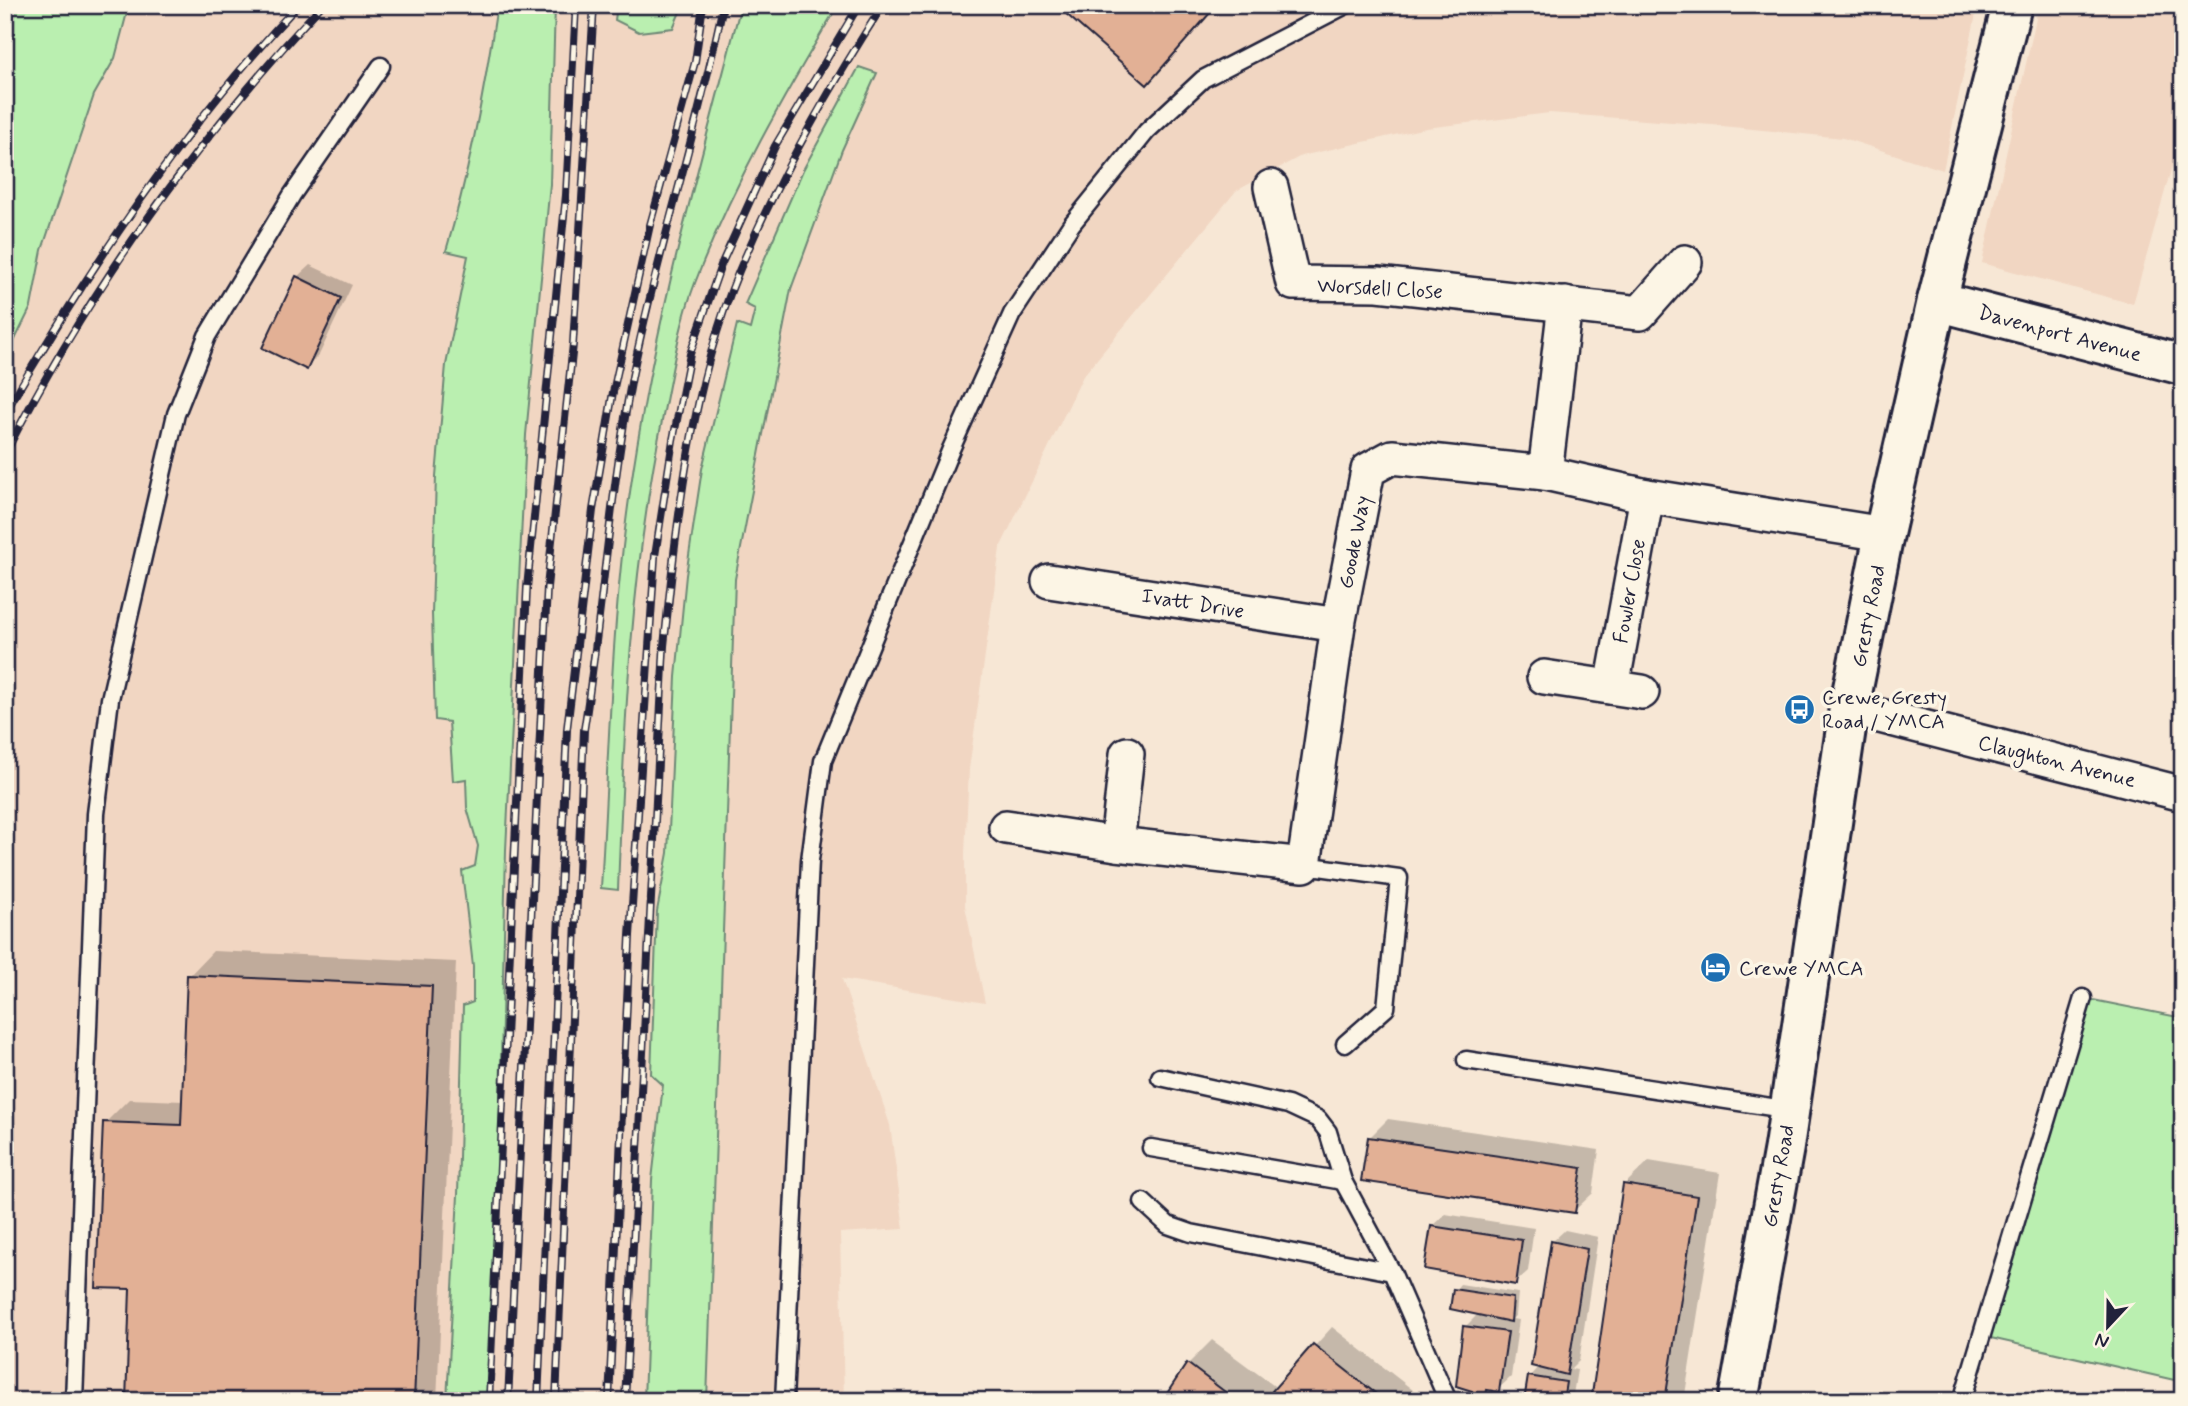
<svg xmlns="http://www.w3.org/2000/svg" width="2188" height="1406" viewBox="0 0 2188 1406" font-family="Mynerve,sans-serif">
  <rect width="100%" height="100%" fill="#f7e7d5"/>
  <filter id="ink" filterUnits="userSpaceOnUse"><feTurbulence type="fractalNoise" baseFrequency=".0143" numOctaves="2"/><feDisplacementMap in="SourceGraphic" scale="14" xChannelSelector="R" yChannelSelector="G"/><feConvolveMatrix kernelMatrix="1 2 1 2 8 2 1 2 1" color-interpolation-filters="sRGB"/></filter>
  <g filter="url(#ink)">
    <g fill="#f1d6c2">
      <polygon points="5,5 1978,5 1943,170 1843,138 1712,125 1550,113 1426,128 1301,156 1236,191 1083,376 1000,548 969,769 965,853 965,906 985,1003 842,979 890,1125 904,1229 840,1233 844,1401 5,1401"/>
      <polygon points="2039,5 2183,5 2183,127 2133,304 1982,263"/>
    </g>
    <g fill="#baefb0" stroke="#6e8876" stroke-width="2">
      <polygon points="5,5 129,5 115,58 94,95 42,250 31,307 5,360"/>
      <path d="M 497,5 L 555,5 L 550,184 L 526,435 L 506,850 L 498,1189 L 487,1401 L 447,1401 L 458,1195 L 463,1006 L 473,1002 L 473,966 L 462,871 L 475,866 L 478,846 L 467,808 L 466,779 L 453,781 L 449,722 L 435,720 L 432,614 L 436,476 L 446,365 L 468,256 L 446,251 C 470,170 485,88 497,5 Z"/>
      <polygon points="617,5 683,5 673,28 639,32 615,20"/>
      <path d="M 741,5 L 838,5 C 785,94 732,186 695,283 C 679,325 672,372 663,416 C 630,576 624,728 618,890 L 601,888 C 609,757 611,622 630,492 C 653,327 699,166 741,5 Z"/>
      <polygon points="859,67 877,73 842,150 791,289 735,579 707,1401 644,1401 652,1180 663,1085 651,1074 657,911 668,853 676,677 686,575 702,469 737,324 750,329 755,309 745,304 803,170"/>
      <polygon points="2083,998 2183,1018 2183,1382 1982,1336"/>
    </g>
    <g fill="#0003">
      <polygon points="1058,5 1217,5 1147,83"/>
      <polygon points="310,265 352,285 319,355 307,367 297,277"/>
      <polygon points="213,951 456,962 437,1401 128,1401 132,1288 105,1123 129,1099 183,1101 189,976"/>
      <polygon points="1388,1119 1599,1150 1593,1193 1574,1211 1369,1138"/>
      <polygon points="1649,1161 1720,1173 1684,1401 1592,1401 1624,1185"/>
      <polygon points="1445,1214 1534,1228 1528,1271 1515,1283 1432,1226"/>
      <polygon points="1565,1230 1598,1237 1579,1361 1571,1369 1577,1370 1572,1401 1526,1401 1529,1377 1539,1366 1552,1242"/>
      <polygon points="1460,1284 1518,1293 1516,1315 1512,1319 1519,1320 1511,1377 1497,1390 1495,1401 1472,1401 1465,1327 1478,1314 1455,1290"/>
      <polygon points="1332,1327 1427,1401 1164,1401 1188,1364 1212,1340 1277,1388"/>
    </g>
    <g fill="#e2b095" stroke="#22223b" stroke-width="2">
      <polygon points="1056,5 1217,5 1147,85"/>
      <polygon points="296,276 341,298 307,370 262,348"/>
      <polygon points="187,975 432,986 414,1401 126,1401 130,1289 96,1288 103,1122 181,1125"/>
      <polygon points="1368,1137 1582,1168 1575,1213 1361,1181"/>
      <polygon points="1623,1184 1697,1196 1665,1401 1591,1401"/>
      <polygon points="1431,1226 1522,1240 1516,1285 1424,1269"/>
      <polygon points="1551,1241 1587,1249 1567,1375 1531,1366"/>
      <polygon points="1453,1289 1513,1298 1511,1322 1450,1309"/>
      <polygon points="1463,1326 1508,1332 1499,1392 1487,1390 1485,1401 1470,1401 1472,1391 1456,1386"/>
      <polygon points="1313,1344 1385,1401 1285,1401 1272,1391"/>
      <polygon points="1187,1363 1237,1401 1162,1401"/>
      <polygon points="1528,1376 1566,1382 1563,1401 1524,1401"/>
    </g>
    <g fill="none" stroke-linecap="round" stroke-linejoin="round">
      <defs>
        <g id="lane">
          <polyline points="1304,865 1399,878 1386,1008 1345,1044"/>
          <polyline points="1466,1060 1790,1110"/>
          <polyline points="1160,1077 1288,1105 1318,1119 1328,1132 1343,1181 1392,1272 1448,1401"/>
          <polyline points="1151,1148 1343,1181"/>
          <polyline points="1143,1202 1168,1225 1191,1233 1392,1272"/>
          <polyline points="74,1401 96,814 110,699 176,414 207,336 292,195 381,66"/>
          <polyline points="784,1401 810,860 823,761 951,449 1012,314 1071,225 1147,131 1203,79 1346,5"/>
          <polyline points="1962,1401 2083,998"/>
        </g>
        <g id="street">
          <polyline points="1271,187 1293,283 1378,284 1640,313 1685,262"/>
          <polyline points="1545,473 1565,304"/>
          <polyline points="1049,581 1338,625"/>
          <polyline points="1544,677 1642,692"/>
          <polyline points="1612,687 1647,496"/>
          <polyline points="1849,708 2183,794"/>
          <polyline points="1006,827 1117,844 1304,865 1338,625 1368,470 1392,457 1545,473 1647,496 1884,534"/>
          <polyline points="1117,844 1127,754"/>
        </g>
        <g id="secondary">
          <polyline points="1937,301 2183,365"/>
          <polyline points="1738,1401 1784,1147 1849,708 1884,534 1937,301 2012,5"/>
        </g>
      </defs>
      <use href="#lane" stroke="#22223b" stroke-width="21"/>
      <use href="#street" stroke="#22223b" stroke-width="38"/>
      <use href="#secondary" stroke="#22223b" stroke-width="44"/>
      <use href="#lane" stroke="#fcf5e5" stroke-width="16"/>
      <use href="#street" stroke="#fcf5e5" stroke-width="33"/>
      <use href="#secondary" stroke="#fcf5e5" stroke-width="38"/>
      <defs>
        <g id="rail">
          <path d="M 5,413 C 89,268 183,128 298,5"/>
          <path d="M 5,454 C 88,291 197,139 322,5"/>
          <polyline points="489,1401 527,588 566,195 576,5"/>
          <polyline points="508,1401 547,587 573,344 594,5"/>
          <polyline points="538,1401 567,729 593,510 613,392 650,225 695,62 703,5"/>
          <path d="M 556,1401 L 584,730 C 602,613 610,494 632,377 C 657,252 698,130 723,5"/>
          <polyline points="609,1401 630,936 655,556 673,440 690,354 721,265 775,146 859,5"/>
          <path d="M 625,1401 L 664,646 C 677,521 690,389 739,271 C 778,178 828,90 883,5"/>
        </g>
      </defs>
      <use href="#rail" stroke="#22223b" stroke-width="8"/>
      <use href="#rail" stroke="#fcf5e5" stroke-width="5" stroke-dasharray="16" stroke-linecap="butt"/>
    </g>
  </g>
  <defs>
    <symbol id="bus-disc" viewBox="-11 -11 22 22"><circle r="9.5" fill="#1f6fb2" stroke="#fcf5e5"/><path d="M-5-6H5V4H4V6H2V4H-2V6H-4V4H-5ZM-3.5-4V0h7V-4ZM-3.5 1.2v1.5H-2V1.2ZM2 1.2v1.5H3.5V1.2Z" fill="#fff"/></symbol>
    <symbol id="hotel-disc" viewBox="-11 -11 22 22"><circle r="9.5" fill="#1f6fb2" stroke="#fcf5e5"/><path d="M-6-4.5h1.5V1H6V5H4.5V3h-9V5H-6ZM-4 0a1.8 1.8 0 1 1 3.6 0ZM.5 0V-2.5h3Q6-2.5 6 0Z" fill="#fff"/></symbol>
  </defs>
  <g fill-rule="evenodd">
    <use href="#bus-disc" x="1782" y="692" width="35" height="35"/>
    <use href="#hotel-disc" x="1698" y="950" width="35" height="35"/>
  </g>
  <g text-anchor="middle" stroke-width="7" stroke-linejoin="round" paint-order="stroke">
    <g font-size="21" fill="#22223b" stroke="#fcf5e5">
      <text transform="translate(1380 288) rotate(3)" y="7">Worsdell Close</text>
      <text transform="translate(2060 333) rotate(15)" y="7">Davenport Avenue</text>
      <text transform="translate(1354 542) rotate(-79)" y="7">Goode Way</text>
      <text transform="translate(1629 591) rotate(-80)" y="7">Fowler Close</text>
      <text transform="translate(1193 603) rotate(9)" y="7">Ivatt Drive</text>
      <text transform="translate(1868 616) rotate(-79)" y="7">Gresty Road</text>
      <text transform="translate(2057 761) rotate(14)" y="7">Claughton Avenue</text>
      <text transform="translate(1778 1176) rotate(-80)" y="7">Gresty Road</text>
    </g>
    <g font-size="21" fill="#22223b" stroke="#fcf5e5" text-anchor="start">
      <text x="1822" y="704">Crewe, Gresty<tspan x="1822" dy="24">Road / YMCA</tspan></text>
      <text x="1739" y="975">Crewe YMCA</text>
    </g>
  </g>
  <rect width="2188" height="1406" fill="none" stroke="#fcf5e5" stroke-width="28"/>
  <rect x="14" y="14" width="2160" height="1378" fill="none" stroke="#22223b" stroke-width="2.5" filter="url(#ink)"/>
  <g transform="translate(2108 1326) rotate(202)" stroke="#fcf5e5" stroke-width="5" paint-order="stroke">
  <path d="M0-5L12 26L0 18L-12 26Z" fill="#22223b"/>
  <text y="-10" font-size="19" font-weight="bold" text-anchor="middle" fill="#22223b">N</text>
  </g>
</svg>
